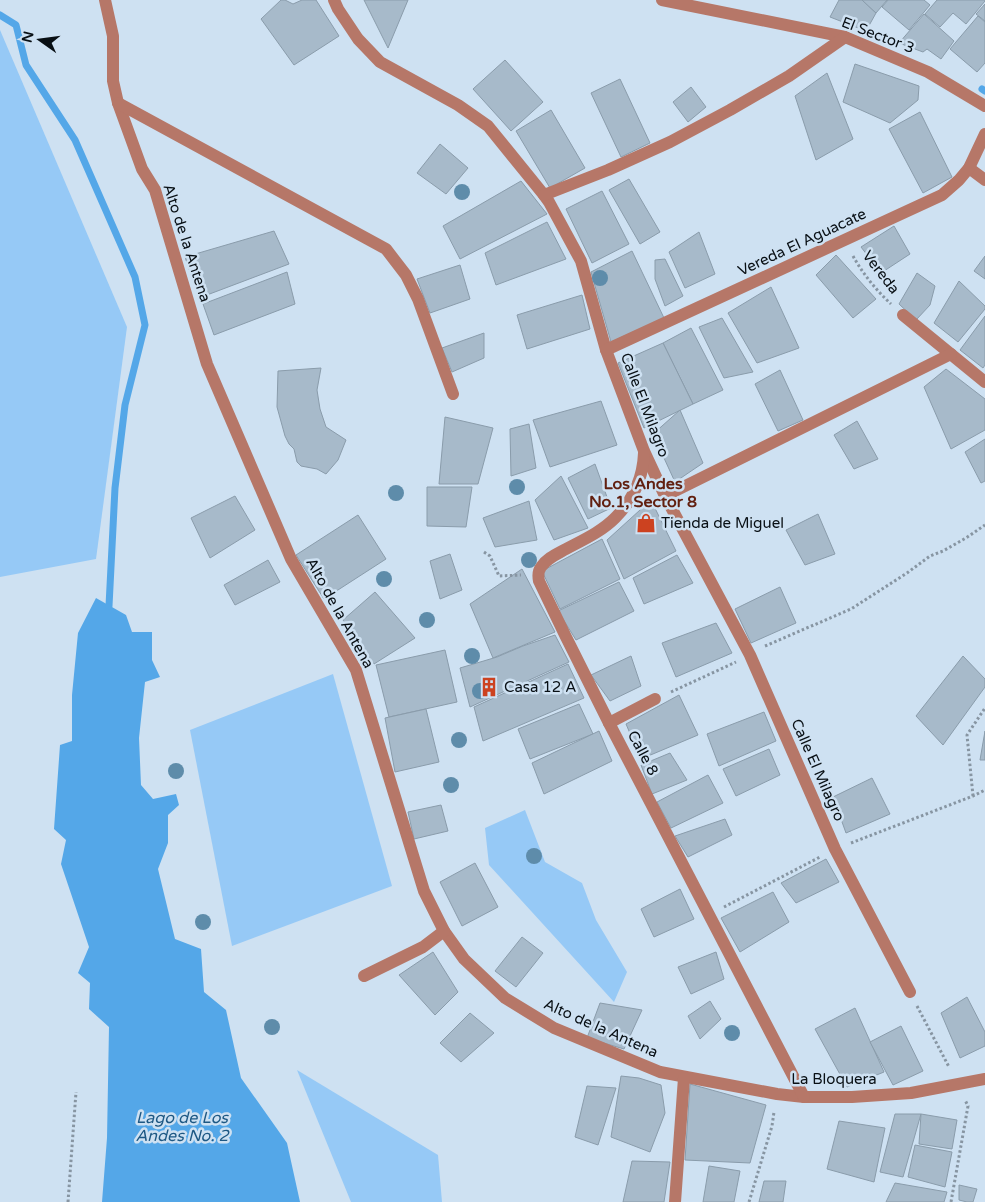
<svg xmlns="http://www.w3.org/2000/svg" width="985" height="1202" viewBox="0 0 985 1202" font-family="'Varela Round',sans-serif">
  <rect width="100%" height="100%" fill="#cee1f2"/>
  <g fill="#96c9f6">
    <polygon points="0,30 127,327 96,559 0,577"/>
    <polygon points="333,674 392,886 232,946 190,730"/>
    <polygon points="525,810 545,862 582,883 596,920 627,972 614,1002 489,865 485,828"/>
    <polygon points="297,1070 438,1155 442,1202 351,1202"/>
  </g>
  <polygon fill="#54a7e8" points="96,598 126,615 132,632 152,632 152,660 160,677 145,682 139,738 141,785 153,799 176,794 179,805 168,815 168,843 158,869 175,939 201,949 204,992 226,1010 241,1078 287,1143 300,1202 102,1202 107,1138 109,1027 89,1009 90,983 78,973 89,947 61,864 66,840 54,829 60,745 72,741 72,695 78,633"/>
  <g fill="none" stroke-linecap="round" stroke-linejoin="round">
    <g stroke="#54a7e8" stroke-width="7">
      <polyline points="0,15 16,25 26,65 75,140 135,277 145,325 125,405 115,488 109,606"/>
      <polyline points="982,89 985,91"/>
    </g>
  </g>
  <g fill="#a7baca" stroke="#8a9cab">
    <polygon points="281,0 285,0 293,4 302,0 316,0 339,36 294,65 261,19"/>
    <polygon points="364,0 408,0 388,48"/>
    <polygon points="839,0 862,0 876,13 866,31 830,17"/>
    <polygon points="862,0 887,0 876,13"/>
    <polygon points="888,0 924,0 930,5 909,30 882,7"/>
    <polygon points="937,0 985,0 985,1 966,24 953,13 940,27 925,14"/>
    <polygon points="985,4 985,21 976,14"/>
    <polygon points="924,14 954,41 941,59 927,49 923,52 899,43"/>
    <polygon points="978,16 985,22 985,63 977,72 950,49"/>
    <polygon points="505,60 543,102 511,131 473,89"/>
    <polygon points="855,64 919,86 918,100 890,123 843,102"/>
    <polygon points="827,73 853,139 816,160 795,96"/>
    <polygon points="620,79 650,143 621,157 591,93"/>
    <polygon points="691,87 706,107 688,122 673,102"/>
    <polygon points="551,110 585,168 550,188 516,131"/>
    <polygon points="920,112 952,177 923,193 889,129"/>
    <polygon points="440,144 468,168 446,194 417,173"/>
    <polygon points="629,179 660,232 640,244 609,190"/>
    <polygon points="521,181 547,214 460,259 443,226"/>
    <polygon points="602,191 629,244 592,263 566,209"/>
    <polygon points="547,222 566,259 496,285 485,253"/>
    <polygon points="894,226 910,254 881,273 861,247"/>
    <polygon points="274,231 289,264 199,298 185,257"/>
    <polygon points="699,232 715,274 685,288 669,252"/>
    <polygon points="632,251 664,318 611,342 591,272"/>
    <polygon points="836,255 876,299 853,318 816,275"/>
    <polygon points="985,256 985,279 974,271"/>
    <polygon points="665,259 683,296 665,306 655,279 655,260"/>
    <polygon points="460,265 470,299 430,313 417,279"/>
    <polygon points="287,272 295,304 214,335 203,304"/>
    <polygon points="917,273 935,286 930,305 916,320 899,304"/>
    <polygon points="959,281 985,306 985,309 958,342 934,323"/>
    <polygon points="771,287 799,348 757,363 728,313"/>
    <polygon points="582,295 590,329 527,349 517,315"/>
    <polygon points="985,316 985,365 983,368 960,350"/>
    <polygon points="722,318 753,372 724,378 699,327"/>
    <polygon points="691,328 723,390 693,404 663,343"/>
    <polygon points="484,333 484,358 452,372 442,348"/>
    <polygon points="663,343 693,404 644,428 618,363"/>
    <polygon points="321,368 317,390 320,409 326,427 346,440 338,460 326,474 317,469 301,466 297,462 294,449 289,444 285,436 277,407 278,371"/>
    <polygon points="946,369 985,399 985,430 951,449 924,387"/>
    <polygon points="780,370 803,420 778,431 755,384"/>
    <polygon points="601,401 617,445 550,467 533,420"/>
    <polygon points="680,410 703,463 675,482 653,434"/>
    <polygon points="445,417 493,428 478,484 439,484"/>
    <polygon points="857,421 878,459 854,469 834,435"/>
    <polygon points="529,424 536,468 511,476 510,429"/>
    <polygon points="985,439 985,481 981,483 965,452"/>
    <polygon points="595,464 611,508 588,519 568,478"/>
    <polygon points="561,476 588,528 554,540 535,500"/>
    <polygon points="427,487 472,487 466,527 427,526"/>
    <polygon points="235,496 255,530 210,558 191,518"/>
    <polygon points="651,500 676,551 624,579 607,540"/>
    <polygon points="529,501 537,540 495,547 483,518"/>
    <polygon points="818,514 835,554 805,565 786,530"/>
    <polygon points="358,515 386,559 324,599 296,555"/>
    <polygon points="602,539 620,579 560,609 542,571"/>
    <polygon points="450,554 462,590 440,599 430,561"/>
    <polygon points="677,555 693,583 644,604 633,578"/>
    <polygon points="268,560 280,582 235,605 224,585"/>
    <polygon points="522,569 555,632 493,658 470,604"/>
    <polygon points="619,582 634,611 576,640 558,611"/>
    <polygon points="780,587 796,623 751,643 735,609"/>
    <polygon points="375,592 415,638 374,664 343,620"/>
    <polygon points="716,623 732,653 676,677 662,643"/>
    <polygon points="555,635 569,662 470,707 460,668 497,657 523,646"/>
    <polygon points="445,650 457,702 389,717 376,665"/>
    <polygon points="631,656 641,686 610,701 591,675"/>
    <polygon points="963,656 985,679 985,687 943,745 916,716"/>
    <polygon points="568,664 584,698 483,741 474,707"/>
    <polygon points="679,695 698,735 641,759 626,724"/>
    <polygon points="579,704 593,734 530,759 518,729"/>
    <polygon points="426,709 439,762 395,772 385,718"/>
    <polygon points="764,712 776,741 719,766 707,734"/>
    <polygon points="599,731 612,761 544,794 532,763"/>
    <polygon points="985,731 985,760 980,760"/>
    <polygon points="769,749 780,775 736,796 723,769"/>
    <polygon points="670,753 687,780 652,794 641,765"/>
    <polygon points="708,775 723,803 671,828 657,802"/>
    <polygon points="872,778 890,814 846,833 833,797"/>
    <polygon points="441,805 448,831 414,839 408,812"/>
    <polygon points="725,819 732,835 688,857 675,836"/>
    <polygon points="826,859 839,882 796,903 781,883"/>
    <polygon points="475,863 498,907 462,926 440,882"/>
    <polygon points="680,889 694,919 654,937 641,909"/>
    <polygon points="773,892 789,922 740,952 721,918"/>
    <polygon points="522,937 543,953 516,987 495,971"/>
    <polygon points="433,952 458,992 435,1015 399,975"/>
    <polygon points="716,952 724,979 691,994 678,967"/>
    <polygon points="967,997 985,1032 985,1046 960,1058 941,1013"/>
    <polygon points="710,1001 721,1019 700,1039 688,1016"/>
    <polygon points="600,1003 642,1010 624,1049 587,1038"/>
    <polygon points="855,1008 884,1072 847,1087 815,1029"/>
    <polygon points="470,1013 494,1033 461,1062 440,1043"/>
    <polygon points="901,1026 923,1071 893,1085 870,1042"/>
    <polygon points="621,1076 639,1078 661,1085 665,1113 650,1152 611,1137"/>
    <polygon points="690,1084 766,1105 750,1163 685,1160"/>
    <polygon points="587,1086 616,1088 598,1145 575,1137"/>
    <polygon points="895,1114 921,1114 903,1177 880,1172"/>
    <polygon points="921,1114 957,1120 952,1149 919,1144"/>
    <polygon points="839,1121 885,1128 874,1182 827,1169"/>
    <polygon points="915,1145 952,1152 945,1187 908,1177"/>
    <polygon points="632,1161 670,1162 664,1202 623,1202"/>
    <polygon points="709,1166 740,1171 734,1202 703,1202"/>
    <polygon points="764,1181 786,1181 783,1202 759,1202"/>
    <polygon points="895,1183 947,1192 944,1202 886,1202"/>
    <polygon points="959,1185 977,1189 973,1202 967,1202 959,1200"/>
  </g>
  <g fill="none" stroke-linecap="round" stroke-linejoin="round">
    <g stroke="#8795a2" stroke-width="3" stroke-dasharray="2.5 2.5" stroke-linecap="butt">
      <path d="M 853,256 C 863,274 876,290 891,304"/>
      <polyline points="484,552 490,556 499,576 521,575"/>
      <polyline points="765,646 851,609 907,573 930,556 943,551 966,538 985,525"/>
      <polyline points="671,692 736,662"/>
      <polyline points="973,796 967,735 985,708"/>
      <polyline points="851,843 973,796 985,790"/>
      <polyline points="724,907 820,857"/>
      <polyline points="917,1006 949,1067"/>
      <polyline points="68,1202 76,1092"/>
      <polyline points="749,1202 772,1126 774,1112"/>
      <polyline points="951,1202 968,1106 965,1100"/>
    </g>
    <g stroke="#b67768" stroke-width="12">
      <polyline points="105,0 113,36 113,81 118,103 142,169 155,190 207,364 291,559 356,670 424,891 444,931 464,959 505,998 554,1028 660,1072 777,1094 804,1097 852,1097 911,1093 985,1079"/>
      <polyline points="334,0 338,9 358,39 380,62 458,105 488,126 544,195 549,202 581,261 606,350 644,451 665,496 750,655 835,849 910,992"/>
      <polyline points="662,0 845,37 928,72 985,106"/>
      <polyline points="118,103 386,249 406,275 418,299 453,394"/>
      <polyline points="969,168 985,180"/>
      <polyline points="544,195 608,170 670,142 730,110 789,76 845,37"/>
      <polyline points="903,315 985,382"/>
      <polyline points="606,350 942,195 959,180 969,168 985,134"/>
      <path d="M 644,453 C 643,479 633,500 615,518 C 601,532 583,540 566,549 C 557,554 547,558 541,567 C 538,571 538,576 539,581 L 565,635 L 609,723 L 804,1097"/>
      <polyline points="665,496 951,354"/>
      <polyline points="609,723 655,699"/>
      <polyline points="364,976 423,947 444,931"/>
      <polyline points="675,1202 684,1078"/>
    </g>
  </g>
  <g fill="#5e8caa">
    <circle cx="462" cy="192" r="8"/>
    <circle cx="600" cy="278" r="8"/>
    <circle cx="517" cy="487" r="8"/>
    <circle cx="396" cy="493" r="8"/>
    <circle cx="529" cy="560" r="8"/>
    <circle cx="384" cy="579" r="8"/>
    <circle cx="427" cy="620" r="8"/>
    <circle cx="472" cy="656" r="8"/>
    <circle cx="480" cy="691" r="8"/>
    <circle cx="459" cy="740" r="8"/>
    <circle cx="176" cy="771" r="8"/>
    <circle cx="451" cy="785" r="8"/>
    <circle cx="534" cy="856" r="8"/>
    <circle cx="203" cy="922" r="8"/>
    <circle cx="272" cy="1027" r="8"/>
    <circle cx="732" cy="1033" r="8"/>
  </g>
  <defs>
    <symbol id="shop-bare" viewBox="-9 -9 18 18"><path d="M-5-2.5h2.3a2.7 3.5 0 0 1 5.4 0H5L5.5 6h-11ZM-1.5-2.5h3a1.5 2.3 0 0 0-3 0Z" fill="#cc4220" stroke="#cee1f2" stroke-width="2.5" paint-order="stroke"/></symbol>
    <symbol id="building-bare" viewBox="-9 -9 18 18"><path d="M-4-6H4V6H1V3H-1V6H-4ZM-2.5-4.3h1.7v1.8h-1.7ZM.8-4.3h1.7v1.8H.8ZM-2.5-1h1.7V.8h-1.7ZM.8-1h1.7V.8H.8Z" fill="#cc4220" stroke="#cee1f2" stroke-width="2.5" paint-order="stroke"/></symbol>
  </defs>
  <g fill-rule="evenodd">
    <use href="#shop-bare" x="632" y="509" width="28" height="28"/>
    <use href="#building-bare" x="475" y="673" width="28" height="28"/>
  </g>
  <g text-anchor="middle" stroke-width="5" stroke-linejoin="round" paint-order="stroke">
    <g font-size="15" fill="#080f14" stroke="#cee1f2">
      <text transform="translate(878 35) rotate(21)" y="5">El Sector 3</text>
      <text transform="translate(802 242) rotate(-25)" y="5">Vereda El Aguacate</text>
      <text transform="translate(187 243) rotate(72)" y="5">Alto de la Antena</text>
      <text transform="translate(881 272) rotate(52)" y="5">Vereda</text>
      <text transform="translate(645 405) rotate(69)" y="5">Calle El Milagro</text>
      <text transform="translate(340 613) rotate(61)" y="5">Alto de la Antena</text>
      <text transform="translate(643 753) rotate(62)" y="5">Calle 8</text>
      <text transform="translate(818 770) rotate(66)" y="5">Calle El Milagro</text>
      <text transform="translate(601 1028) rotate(24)" y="5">Alto de la Antena</text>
      <text x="834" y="1084">La Bloquera</text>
    </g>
    <g font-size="15" fill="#080f14" stroke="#cee1f2" text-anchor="start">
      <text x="661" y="528">Tienda de Miguel</text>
      <text x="504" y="692">Casa 12 A</text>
    </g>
    <g font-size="16" font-weight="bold" fill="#611f0f" stroke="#cee1f2">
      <text x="643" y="489">Los Andes<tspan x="643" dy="18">No.1, Sector 8</tspan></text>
    </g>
    <g font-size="16" font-style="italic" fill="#1d5884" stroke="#cee1f2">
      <text x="182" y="1123">Lago de Los<tspan x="182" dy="18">Andes No. 2</tspan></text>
    </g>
  </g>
  <g transform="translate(40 40) rotate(284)" stroke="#cee1f2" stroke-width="4" paint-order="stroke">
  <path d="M0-4L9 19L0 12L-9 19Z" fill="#080f14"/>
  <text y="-8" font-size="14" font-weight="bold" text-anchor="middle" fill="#080f14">N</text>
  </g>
</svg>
